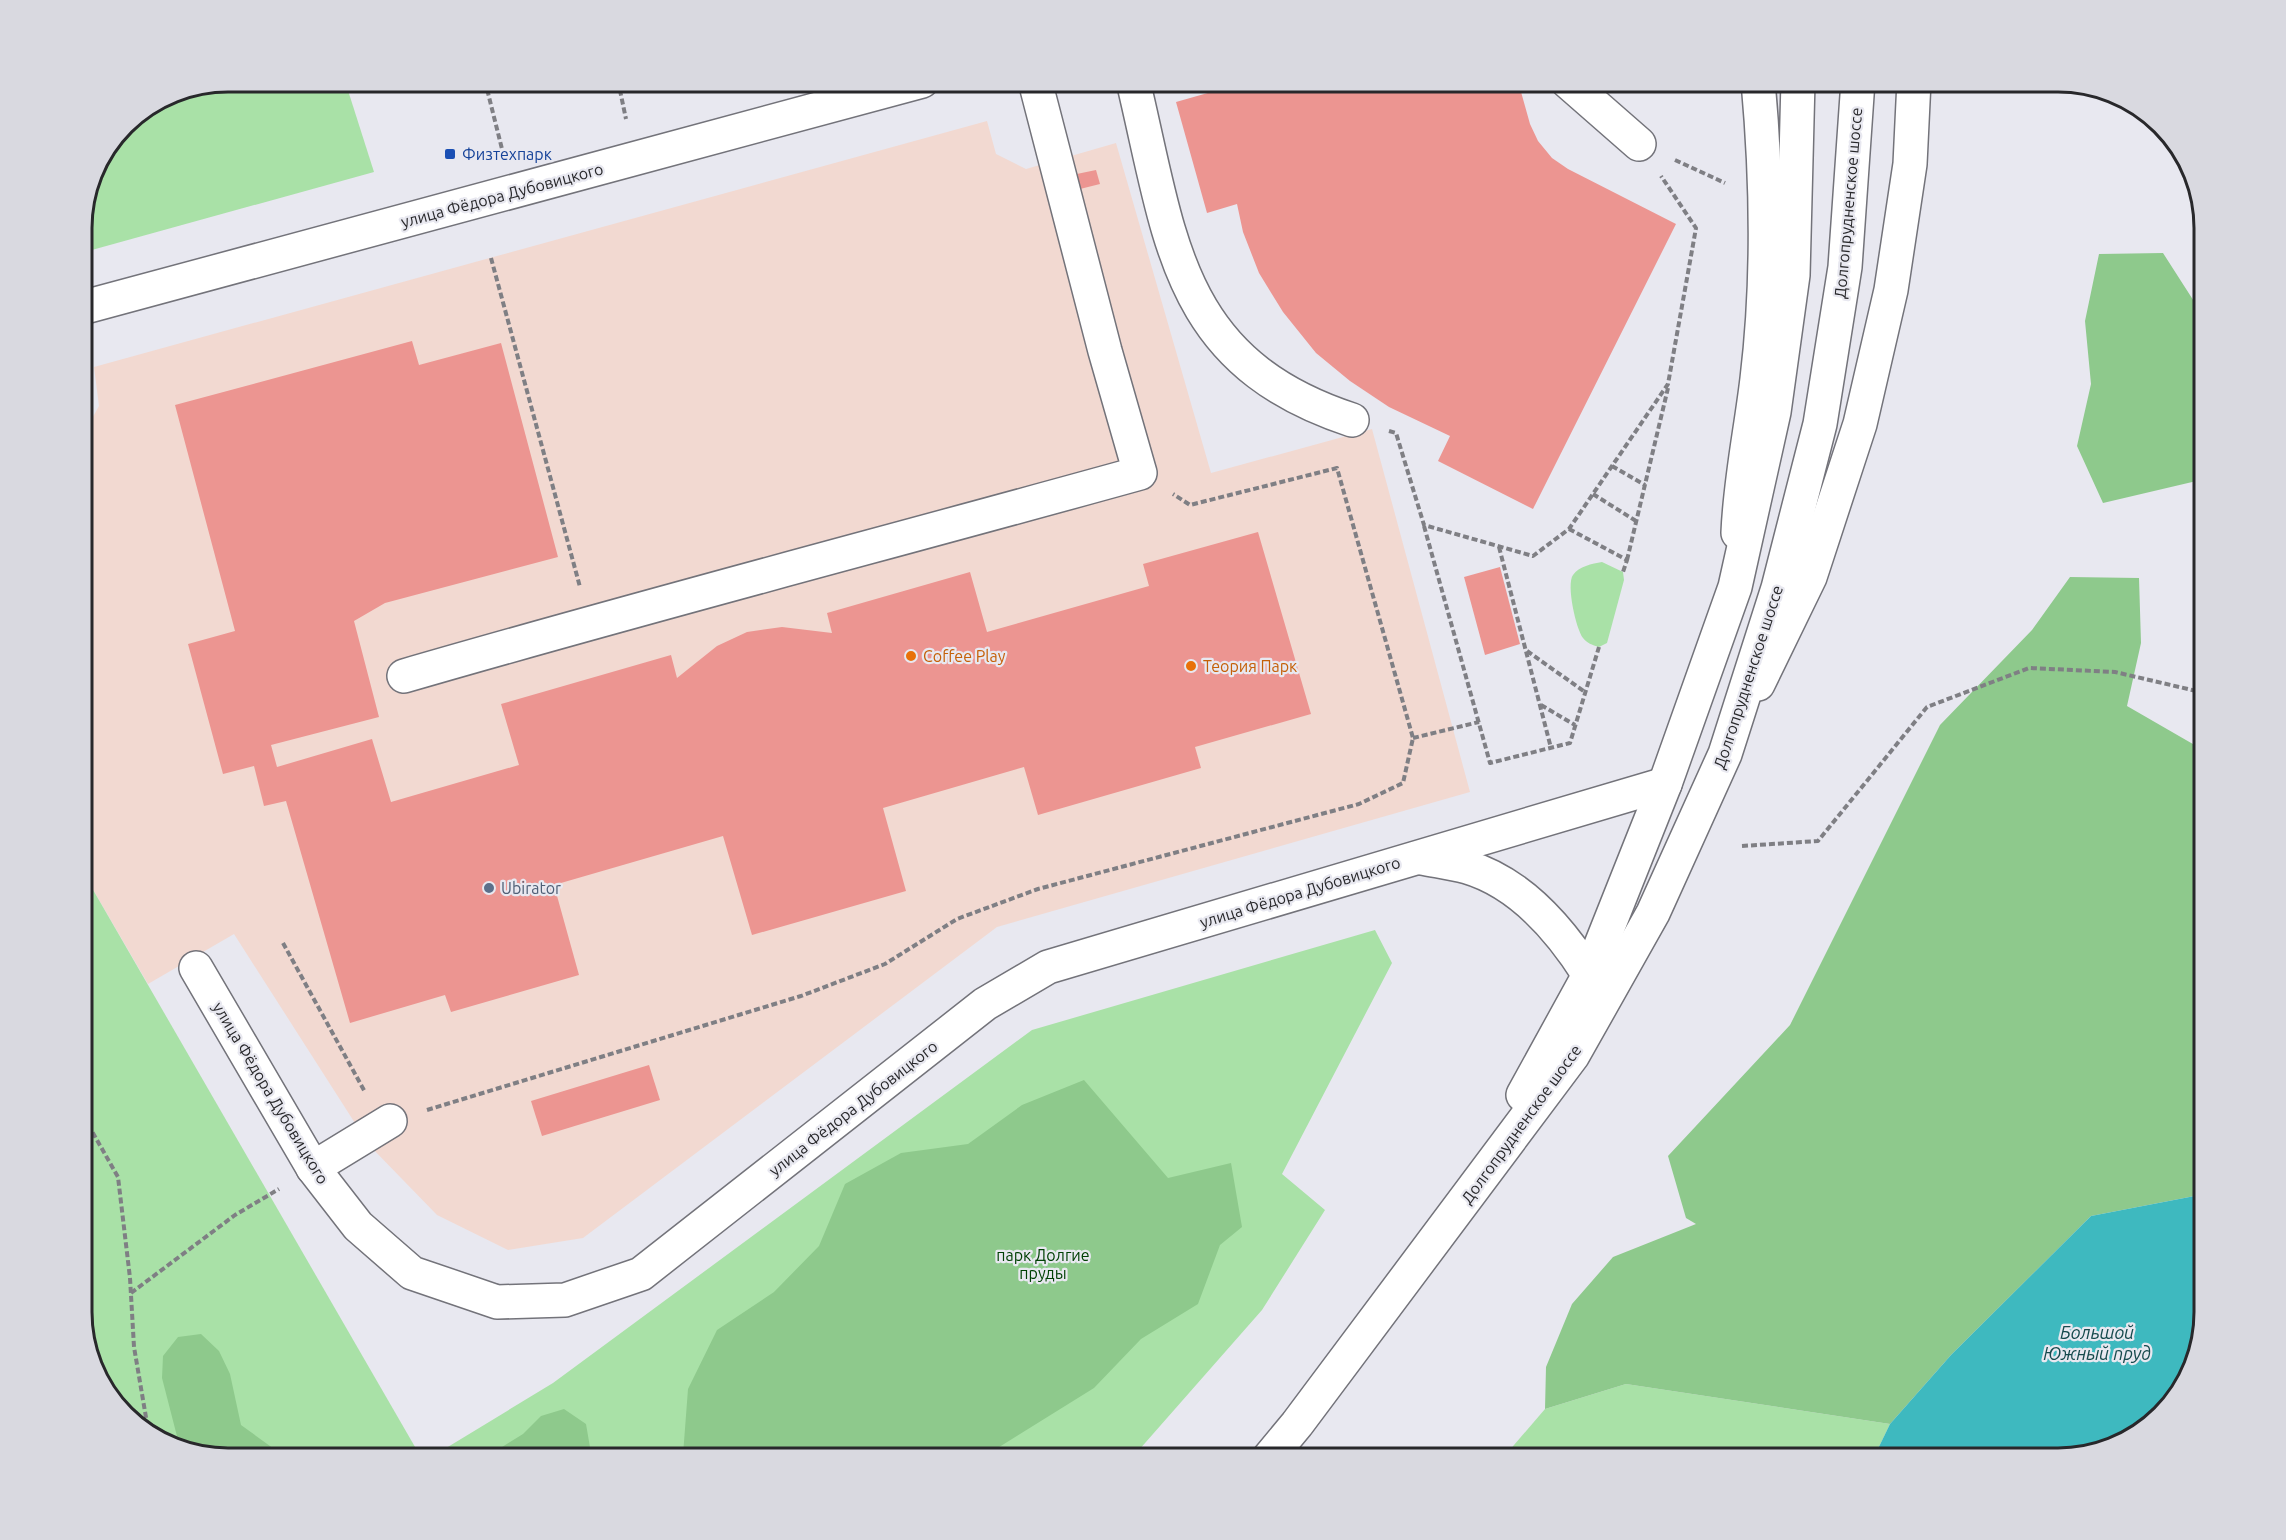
<svg xmlns="http://www.w3.org/2000/svg" width="2286" height="1540" viewBox="0 0 2286 1540" font-family="Ubuntu,sans-serif">
  <rect width="100%" height="100%" fill="#e8e8f0"/>
  <polygon fill="#f2d9d1" points="987,121 996,154 1026,169 1116,143 1211,473 1372,429 1470,792 997,927 583,1238 508,1250 437,1215 369,1145 234,934 148,984 81,869 81,432 85,431 99,406 94,367"/>
  <g fill="#a9e1a7">
    <polygon points="227,81 345,81 374,172 81,253 81,218 92,171 124,124 172,92"/>
    <path d="M 1602,562 L 1623,572 L 1624,580 L 1607,643 L 1599,647 C 1592,645 1587,643 1583,638 C 1576,629 1566,584 1573,575 C 1579,566 1592,564 1602,562 Z"/>
    <polygon points="81,869 422,1459 227,1459 146,1434 100,1386 81,1322"/>
    <polygon points="1375,930 1392,963 1282,1174 1325,1210 1262,1310 1131,1459 428,1459 553,1383 1032,1030"/>
    <polygon points="1626,1384 1890,1424 1873,1459 1502,1459 1545,1409"/>
  </g>
  <g fill="#8ec98c">
    <polygon points="2163,253 2197,306 2205,310 2205,479 2103,503 2077,446 2091,384 2085,321 2099,254"/>
    <polygon points="2070,577 2139,578 2141,643 2127,706 2205,751 2205,1194 2091,1216 1951,1355 1890,1424 1626,1384 1545,1409 1546,1367 1572,1304 1613,1257 1696,1224 1686,1218 1668,1156 1790,1025 1940,725 2032,630"/>
    <polygon points="1084,1080 1168,1178 1231,1163 1242,1227 1220,1245 1198,1304 1141,1339 1094,1388 980,1459 679,1459 683,1455 688,1389 717,1330 774,1292 819,1246 845,1184 901,1153 968,1144 1022,1105"/>
    <polygon points="201,1334 219,1351 230,1374 241,1425 288,1459 227,1459 179,1444 162,1378 163,1356 178,1337"/>
    <polygon points="564,1409 586,1424 592,1459 491,1459 502,1447 523,1434 541,1416"/>
  </g>
  <polygon fill="#3eb9bf" points="2205,1194 2205,1313 2180,1394 2132,1440 2059,1459 1873,1459 1890,1424 1951,1355 2091,1216"/>
  <g fill="#ec9591">
    <polygon points="1250,81 1518,81 1530,124 1538,141 1552,158 1568,169 1676,224 1533,509 1438,461 1450,436 1389,407 1350,381 1316,353 1283,312 1259,273 1243,232 1237,204 1207,213 1176,102"/>
    <polygon points="1096,170 1100,184 1076,190 1072,175"/>
    <polygon points="412,341 419,365 501,343 558,557 385,603 354,621 379,717 271,745 277,767 372,739 391,802 519,765 501,704 671,655 677,678 717,646 747,632 782,627 832,633 827,613 970,572 987,632 1149,586 1143,564 1258,532 1311,714 1195,747 1201,768 1038,815 1024,767 883,808 906,891 752,935 723,836 554,885 579,975 451,1012 445,995 350,1023 286,801 264,806 254,766 223,774 188,644 235,631 175,405"/>
    <polygon points="1500,567 1520,644 1485,655 1464,577"/>
    <polygon points="649,1065 660,1100 542,1136 531,1101"/>
  </g>
  <g fill="none" stroke-linecap="round" stroke-linejoin="round">
    <defs>
      <g id="minor">
        <path d="M 1133,81 C 1171,239 1175,362 1352,420"/>
        <polyline points="1567,81 1639,144"/>
        <polyline points="81,308 922,81"/>
        <path d="M 1738,533 C 1740,481 1751,430 1757,379 C 1769,280 1767,180 1758,81"/>
        <path d="M 404,676 C 648,605 895,541 1140,473 L 1105,351 L 1035,81"/>
        <polyline points="1758,684 1810,577 1860,424 1891,290 1910,164 1914,81"/>
        <path d="M 1422,858 C 1437,861 1453,863 1467,867 C 1521,883 1560,929 1589,975"/>
        <polyline points="196,968 313,1168 358,1226 412,1273 497,1302 565,1300 641,1274 985,1004 1048,967 1665,784"/>
        <polyline points="313,1168 390,1121"/>
      </g>
      <g id="major">
        <polyline points="1523,1095 1589,975 1665,784 1735,587 1774,412 1793,275 1798,81"/>
        <polyline points="1268,1459 1297,1424 1573,1055 1653,913 1725,754 1778,588 1820,424 1845,267 1858,81"/>
      </g>
    </defs>
    <use href="#minor" stroke="#73737a" stroke-width="36"/>
    <use href="#major" stroke="#73737a" stroke-width="36"/>
    <g stroke="#7f7f84" stroke-width="4" stroke-dasharray="6 3" stroke-linecap="butt">
      <polyline points="485,81 503,153"/>
      <polyline points="618,81 626,119"/>
      <polyline points="1675,160 1725,183"/>
      <polyline points="491,258 580,587"/>
      <polyline points="1389,431 1396,433 1424,525 1533,556 1569,529 1668,384 1696,228 1661,176"/>
      <polyline points="1612,466 1645,485"/>
      <polyline points="1593,494 1636,521"/>
      <polyline points="1424,526 1490,763 1570,743 1599,647"/>
      <polyline points="1569,529 1627,560 1623,572"/>
      <polyline points="1499,547 1551,748"/>
      <polyline points="1627,560 1668,388"/>
      <polyline points="1527,651 1585,692"/>
      <polyline points="1541,705 1575,725"/>
      <polyline points="1413,738 1479,722"/>
      <polyline points="1742,846 1818,841 1927,707 2029,668 2115,672 2205,693"/>
      <polyline points="283,943 365,1092"/>
      <polyline points="427,1110 801,996 885,964 957,919 1038,889 1359,804 1403,783 1413,738 1337,468 1190,505 1173,494"/>
      <polyline points="81,1119 89,1126 118,1177 130,1278 134,1347 149,1435"/>
      <polyline points="131,1293 235,1215 279,1189"/>
    </g>
    <use href="#minor" stroke="#fff" stroke-width="33"/>
    <use href="#major" stroke="#fff" stroke-width="33"/>
  </g>
  <rect fill="#1a4fb4" stroke="#e8e8f0" stroke-width="2" x="444" y="148" width="12" height="12" rx="3"/>
  <g fill="#e8710a" stroke="#e8e8f0" stroke-width="2">
    <circle cx="911" cy="656" r="6"/>
    <circle cx="1191" cy="666" r="6"/>
  </g>
  <circle fill="#5c6f8a" stroke="#e8e8f0" stroke-width="2" cx="489" cy="888" r="6"/>
  <g text-anchor="middle" stroke-width="4.5" stroke-linejoin="round" paint-order="stroke">
    <g font-size="16" fill="#164399" stroke="#e8e8f0" text-anchor="start">
      <text x="462" y="160">Физтехпарк</text>
    </g>
    <g font-size="16" fill="#28282b" stroke="#e8e8f0">
      <text transform="translate(502 195) rotate(-15)" y="6">улица Фёдора Дубовицкого</text>
      <text transform="translate(1848 203) rotate(-85)" y="6">Долгопрудненское шоссе</text>
      <text transform="translate(1748 677) rotate(-72)" y="6">Долгопрудненское шоссе</text>
      <text transform="translate(1300 892) rotate(-17)" y="6">улица Фёдора Дубовицкого</text>
      <text transform="translate(271 1093) rotate(59)" y="6">улица Фёдора Дубовицкого</text>
      <text transform="translate(853 1108) rotate(-38)" y="6">улица Фёдора Дубовицкого</text>
      <text transform="translate(1521 1124) rotate(-54)" y="6">Долгопрудненское шоссе</text>
    </g>
    <g font-size="16" fill="#c56008" stroke="#e8e8f0" text-anchor="start">
      <text x="923" y="662">Coffee Play</text>
      <text x="1203" y="672">Теория Парк</text>
    </g>
    <g font-size="16" fill="#4e5e75" stroke="#e8e8f0" text-anchor="start">
      <text x="501" y="894">Ubirator</text>
    </g>
    <g font-size="16" fill="#004104" stroke="#e8e8f0">
      <text x="1043" y="1261">парк Долгие<tspan x="1043" dy="18">пруды</tspan></text>
    </g>
    <g font-size="18" font-style="italic" fill="#164a4d" stroke="#e8e8f0">
      <text x="2097" y="1339">Большой<tspan x="2097" dy="21">Южный пруд</tspan></text>
    </g>
  </g>
  <path d="M0 0H2286V1540H0ZM228 92H2058A136 136 0 0 1 2194 228V1312A136 136 0 0 1 2058 1448H228A136 136 0 0 1 92 1312V228A136 136 0 0 1 228 92Z" fill="#d9d9e0" fill-rule="evenodd"/>
  <path fill="none" stroke="#28282b" stroke-width="3" d="M228 92H2058A136 136 0 0 1 2194 228V1312A136 136 0 0 1 2058 1448H228A136 136 0 0 1 92 1312V228A136 136 0 0 1 228 92Z"/>
</svg>
